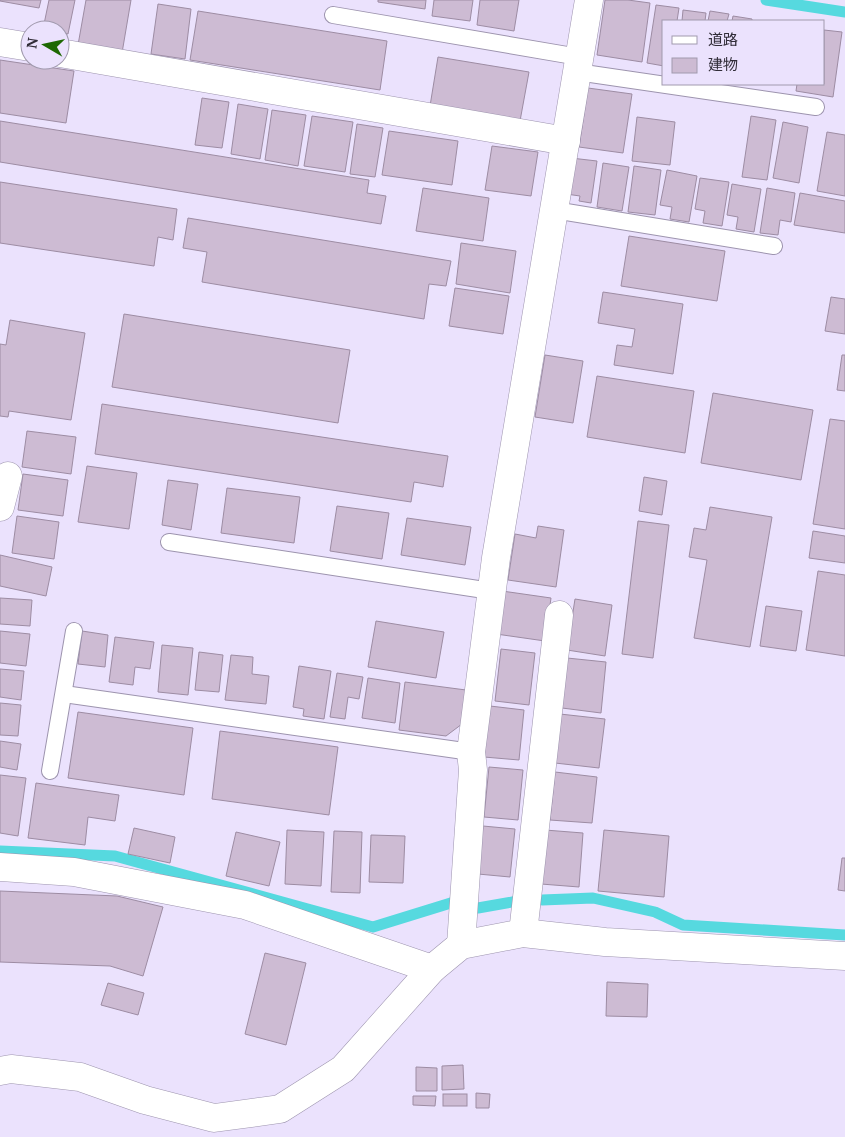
<svg xmlns="http://www.w3.org/2000/svg" width="845" height="1137" viewBox="0 0 845 1137" font-family="'PT Serif','Noto Sans JP',serif">
  <rect width="100%" height="100%" fill="#ebe2fd"/>
  <g fill="none" stroke-linecap="round" stroke-linejoin="round">
    <g stroke="#56d9df" stroke-width="11">
      <polyline points="766,0 845,12"/>
      <polyline points="0,851 115,856 373,927 454,902"/>
      <polyline points="542,900 593,898 655,912 683,925 845,935"/>
      <polyline points="478,908 518,901"/>
    </g>
  </g>
  <g fill="#cdbbd3" stroke="#9d8ca3">
    <polygon points="0,0 41,0 39,8 0,1"/>
    <polygon points="49,0 75,0 68,34 60,32 60,30 43,29"/>
    <polygon points="86,0 131,0 122,53 78,45"/>
    <polygon points="378,0 426,0 425,9 378,2"/>
    <polygon points="434,0 473,0 470,21 432,16"/>
    <polygon points="480,0 519,0 514,31 477,25"/>
    <polygon points="605,0 628,0 650,3 642,62 597,55"/>
    <polygon points="158,4 191,9 185,59 151,54"/>
    <polygon points="656,5 679,8 677,21 664,21 664,66 647,63"/>
    <polygon points="683,10 706,13 705,21 682,21"/>
    <polygon points="198,11 387,41 380,90 190,60"/>
    <polygon points="710,11 729,14 727,21 708,21"/>
    <polygon points="733,16 752,19 752,21 732,21"/>
    <polygon points="824,30 842,32 833,97 796,91 797,84 824,84"/>
    <polygon points="438,57 529,72 520,121 430,106"/>
    <polygon points="0,60 74,71 66,123 0,113"/>
    <polygon points="588,88 632,94 623,153 579,147"/>
    <polygon points="202,98 229,102 222,148 195,145"/>
    <polygon points="238,104 268,109 260,159 231,154"/>
    <polygon points="272,110 306,115 298,166 265,160"/>
    <polygon points="312,116 353,122 345,172 304,166"/>
    <polygon points="751,116 776,120 767,180 742,177"/>
    <polygon points="637,117 675,122 670,165 632,161"/>
    <polygon points="0,121 369,180 367,193 386,196 381,224 0,162"/>
    <polygon points="783,122 808,127 799,183 773,178"/>
    <polygon points="357,124 383,128 375,177 350,174"/>
    <polygon points="389,131 458,141 452,185 382,175"/>
    <polygon points="827,132 845,135 845,196 817,191"/>
    <polygon points="492,146 538,152 531,196 485,190"/>
    <polygon points="571,158 597,161 591,203 579,201 580,196 566,194"/>
    <polygon points="603,163 629,167 622,211 597,207"/>
    <polygon points="634,166 661,170 655,215 628,212"/>
    <polygon points="667,170 697,176 689,222 670,219 672,207 660,205"/>
    <polygon points="700,178 729,182 722,226 703,223 705,211 695,209"/>
    <polygon points="0,182 177,209 173,240 158,237 154,266 0,243"/>
    <polygon points="732,184 761,189 754,232 736,229 738,217 727,215"/>
    <polygon points="423,188 489,198 483,241 416,231"/>
    <polygon points="767,188 795,193 791,222 780,220 778,235 760,233"/>
    <polygon points="800,193 845,201 845,233 794,225"/>
    <polygon points="188,218 451,261 446,286 429,284 424,319 202,282 207,252 183,248"/>
    <polygon points="629,236 725,251 717,301 621,286"/>
    <polygon points="461,243 516,251 510,293 456,284"/>
    <polygon points="455,288 509,296 503,334 449,326"/>
    <polygon points="603,292 683,304 673,374 614,365 617,345 632,347 635,329 598,323"/>
    <polygon points="831,297 845,299 845,334 825,331"/>
    <polygon points="124,314 350,350 338,423 112,387"/>
    <polygon points="10,320 85,333 71,420 9,411 8,417 0,416 0,344 6,345"/>
    <polygon points="545,355 583,361 573,423 535,417"/>
    <polygon points="842,355 845,355 845,391 837,390"/>
    <polygon points="597,376 694,391 685,453 587,437"/>
    <polygon points="713,393 813,410 801,480 701,463"/>
    <polygon points="102,404 448,456 443,487 414,482 411,502 95,454"/>
    <polygon points="830,419 845,421 845,529 813,524"/>
    <polygon points="27,431 76,437 71,474 22,467"/>
    <polygon points="87,466 137,473 129,529 78,522"/>
    <polygon points="23,474 68,480 63,516 18,510"/>
    <polygon points="644,477 667,481 662,515 639,511"/>
    <polygon points="168,480 198,484 191,530 162,525"/>
    <polygon points="227,488 300,497 294,543 221,533"/>
    <polygon points="337,506 389,513 382,559 330,551"/>
    <polygon points="710,507 772,517 750,647 694,638 707,560 689,557 694,528 706,530"/>
    <polygon points="17,516 59,522 54,559 12,553"/>
    <polygon points="407,518 471,527 465,565 401,555"/>
    <polygon points="638,521 669,525 653,658 622,654"/>
    <polygon points="538,526 564,530 556,587 508,580 515,534 536,538"/>
    <polygon points="813,531 845,536 845,563 809,558"/>
    <polygon points="0,555 52,567 46,596 0,586"/>
    <polygon points="818,571 845,575 845,656 806,650"/>
    <polygon points="502,591 551,598 545,641 496,634"/>
    <polygon points="0,598 32,600 30,626 0,624"/>
    <polygon points="575,599 612,605 605,656 567,650"/>
    <polygon points="766,606 802,611 796,651 760,646"/>
    <polygon points="376,621 444,632 436,678 368,667"/>
    <polygon points="0,631 30,634 26,666 0,663"/>
    <polygon points="82,631 108,635 105,667 78,664"/>
    <polygon points="115,637 154,642 150,669 135,667 133,685 109,682"/>
    <polygon points="162,645 193,648 188,695 158,692"/>
    <polygon points="501,649 535,653 529,705 495,701"/>
    <polygon points="199,652 223,655 219,692 195,690"/>
    <polygon points="231,655 253,657 252,674 269,676 266,704 225,700"/>
    <polygon points="567,658 606,662 601,713 562,708"/>
    <polygon points="299,666 331,671 324,719 303,716 304,709 293,707"/>
    <polygon points="0,669 24,671 21,700 0,697"/>
    <polygon points="337,673 363,677 359,699 348,697 345,719 330,717"/>
    <polygon points="368,678 400,683 395,723 362,718"/>
    <polygon points="405,682 466,690 462,724 446,736 399,730"/>
    <polygon points="0,703 21,705 18,736 0,735"/>
    <polygon points="490,706 524,710 519,760 484,757"/>
    <polygon points="78,712 193,728 184,795 68,778"/>
    <polygon points="560,714 605,719 599,768 555,763"/>
    <polygon points="220,731 338,747 329,815 212,799"/>
    <polygon points="0,741 21,744 17,770 0,767"/>
    <polygon points="489,767 523,770 518,820 484,817"/>
    <polygon points="555,772 597,777 592,823 550,820"/>
    <polygon points="0,775 26,778 18,836 0,833"/>
    <polygon points="36,783 119,795 115,821 88,817 85,845 28,838"/>
    <polygon points="483,826 515,829 510,877 478,874"/>
    <polygon points="134,828 175,837 170,863 128,854"/>
    <polygon points="287,830 324,832 321,886 285,884"/>
    <polygon points="545,830 583,833 579,887 541,884"/>
    <polygon points="604,830 669,836 664,897 598,891"/>
    <polygon points="334,831 362,832 360,893 331,892"/>
    <polygon points="236,832 280,842 269,886 226,876"/>
    <polygon points="371,835 405,836 403,883 369,882"/>
    <polygon points="842,858 845,858 845,891 838,890"/>
    <polygon points="0,891 117,896 163,907 143,976 110,966 0,962"/>
    <polygon points="265,953 306,963 286,1045 245,1034"/>
    <polygon points="607,982 648,984 647,1017 606,1016"/>
    <polygon points="108,983 144,993 138,1015 101,1005"/>
    <polygon points="463,1065 464,1089 442,1090 442,1066"/>
    <polygon points="416,1067 437,1068 437,1091 416,1091"/>
    <polygon points="476,1093 490,1094 489,1108 476,1108"/>
    <rect x="443" y="1094" width="24" height="12"/>
    <polygon points="413,1096 436,1096 435,1106 413,1105"/>
  </g>
  <g fill="none" stroke-linecap="round" stroke-linejoin="round">
    <defs>
      <g id="lane">
        <polyline points="333,15 579,57"/>
        <polyline points="577,72 816,107"/>
        <polyline points="554,210 774,246"/>
        <polyline points="169,542 491,591"/>
        <polyline points="64,694 471,752"/>
        <polyline points="50,771 74,631"/>
      </g>
      <g id="street">
        <polyline points="0,42 30,47"/>
        <polyline points="60,53 566,141"/>
        <polyline points="0,507 8,476"/>
        <polyline points="0,867 74,872 245,905 432,969"/>
        <polyline points="523,933 559,615"/>
        <polyline points="461,945 473,770 471,752 496,558 589,0"/>
        <polyline points="0,1071 11,1069 80,1077 145,1100 214,1118 280,1109 343,1069 432,969 461,945 523,933 605,942 845,956"/>
      </g>
    </defs>
    <use href="#lane" stroke="#9d94ae" stroke-width="18"/>
    <use href="#street" stroke="#9d94ae" stroke-width="29"/>
    <use href="#lane" stroke="#fff" stroke-width="16"/>
    <use href="#street" stroke="#fff" stroke-width="28"/>
  </g>
  <rect x="662" y="20" width="162" height="65" fill="#ebe2fd" stroke="#a19aae"/>
  <rect x="672" y="36" width="25" height="8" fill="#ffffff" stroke="#a19aae"/>
  <text x="708" y="45" font-size="15" fill="#312d38">道路</text>
  <rect x="672" y="58" width="25" height="15" fill="#cdbbd3" stroke="#a19aae"/>
  <text x="708" y="70" font-size="15" fill="#312d38">建物</text>
  <g transform="translate(45 45) rotate(279)"><circle r="24" fill="#ebe2fd" stroke="#a19aae"/>
  <path d="M0-4L9 19L0 12L-9 19Z" fill="#1e6803"/>
  <text y="-8" font-size="14" font-weight="bold" text-anchor="middle" fill="#312d38">N</text>
  </g>
</svg>
